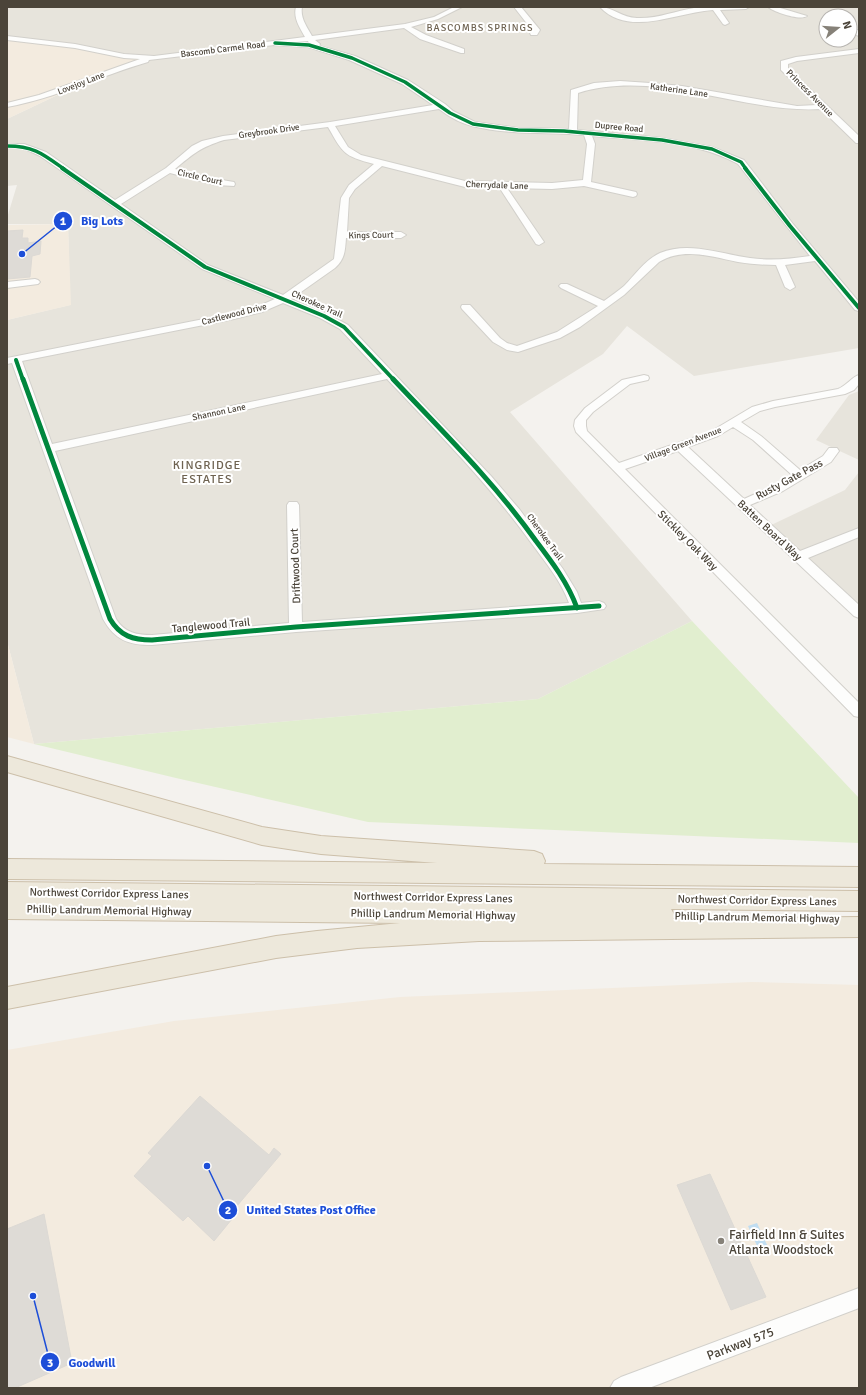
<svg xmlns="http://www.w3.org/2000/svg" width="866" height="1395" viewBox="0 0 866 1395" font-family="Signika,sans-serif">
  <rect width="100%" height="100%" fill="#f4f2ee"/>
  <g fill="#e7e4dc" fill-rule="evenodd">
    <path d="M 7,7 L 859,7 L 859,348 L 694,376 L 627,326 L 603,354 L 510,412 L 692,621 L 538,699 L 34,744 L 7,641 L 7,320 L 70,305 L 68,224 L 7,224 L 7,218 L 17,185 L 7,186 L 7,119 L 85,82 L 155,59 L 7,39 ZM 826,16 L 850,16 L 850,40 L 826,40 Z"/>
    <polygon points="859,391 859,460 816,440 849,395"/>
    <polygon points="859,472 859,612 767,527 845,490"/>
  </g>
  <g fill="#f3ebdf">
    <polygon points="7,39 109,52 156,59 85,82 7,119"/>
    <polygon points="68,224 71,305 7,320 7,225"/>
    <polygon points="7,641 34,744 7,737"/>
    <polygon points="751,982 859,985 859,1388 7,1388 7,1050 174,1021 400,997"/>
  </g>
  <polygon fill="#e1eecf" points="692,621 859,798 859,843 368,822 176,778 34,744 538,699"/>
  <polygon fill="#c0ddf1" points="757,1223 768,1247 759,1250 748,1226"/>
  <g fill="#dedbd6" stroke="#dcd9d4">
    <polygon points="23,230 22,238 28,238 28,243 41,241 40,254 32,256 30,277 7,279 7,231"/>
    <polygon points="200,1096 269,1155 274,1148 281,1154 231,1213 233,1215 231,1218 232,1219 214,1241 188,1216 183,1221 134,1176 152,1156 148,1153"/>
    <polygon points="710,1174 766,1297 731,1310 677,1185"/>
    <polygon points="44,1214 72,1363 15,1388 7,1388 7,1229"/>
  </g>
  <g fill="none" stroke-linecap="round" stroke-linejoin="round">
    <defs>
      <g id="minor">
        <path d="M 296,7 L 302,7 C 300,18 307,27 312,36 L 405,24 L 434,17 L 454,7 L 462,7 L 438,19 L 411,27 L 426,35 L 464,49 L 464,53 L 461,53 L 420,39 L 404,28 L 315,40 L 320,44 L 319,46 L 355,56 L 408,80 L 445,104 L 453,111 L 475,122 L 518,128 L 569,129 L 571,90 L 594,83 L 620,81 L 650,83 L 682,86 L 797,106 L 817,105 L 781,70 L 781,61 L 796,57 L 859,49 L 859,53 L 797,61 L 788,64 L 788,68 L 796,76 L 859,136 L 859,143 L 856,143 L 821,109 C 742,114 657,68 578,93 L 577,130 L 662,138 L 712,147 L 744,160 L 793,224 L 859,302 L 859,311 L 855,310 L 815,261 L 785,265 L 795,287 L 790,290 L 785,287 L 776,265 C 763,265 751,264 738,262 C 712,257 684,247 659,262 L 624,295 L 580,327 L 560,338 L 518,352 L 507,350 L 493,342 L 462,309 L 461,307 L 462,305 L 470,305 L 500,338 L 507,343 L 517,346 L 557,332 L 598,306 L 561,288 L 559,286 L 561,284 L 567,284 L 604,301 C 611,296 618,291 624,286 C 635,275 645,260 660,253 C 689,241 720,254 750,258 C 770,261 790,259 810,256 L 738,164 C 695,140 640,140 592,136 L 595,144 L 591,182 L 636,192 L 637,194 L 636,196 L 633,197 L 584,186 L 552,189 L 507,188 L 544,242 L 539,245 L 536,244 L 499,187 L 465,187 L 382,166 L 355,189 L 349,198 L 347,232 L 401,232 L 406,235 L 401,238 L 346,238 C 345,251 345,259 335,268 L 291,299 L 328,314 L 348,325 L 491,476 L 520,510 L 563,569 L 577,592 L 581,603 L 599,601 L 604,603 L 606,606 L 604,609 L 577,613 L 296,632 L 152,645 C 128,645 115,640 103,619 L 12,363 L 7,364 L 7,358 L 234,313 L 254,308 L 275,299 L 202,269 L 40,156 L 23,148 L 7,148 L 7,144 L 24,144 L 46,152 L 115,200 L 166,168 L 192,146 L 202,141 L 223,136 L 330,122 L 433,105 L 402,84 L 349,60 L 308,47 L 274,45 L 149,60 L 148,62 C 100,76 56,98 7,107 L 7,103 L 39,95 L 140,59 L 124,58 L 75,48 L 7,40 L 7,36 L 75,44 L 124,54 L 154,56 L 305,37 C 300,28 293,18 296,7 ZM 308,41 L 309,43 L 296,42 ZM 439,109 C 448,116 460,123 472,126 C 508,135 547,132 584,135 L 587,144 L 583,180 L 552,183 L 465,181 L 361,155 L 348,147 L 335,126 ZM 328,127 C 343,153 343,156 374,164 L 349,185 L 341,198 L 334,259 L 283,295 L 208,265 L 121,204 L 170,173 L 216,185 L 234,186 L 235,184 L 234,182 L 216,179 L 175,169 C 193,154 201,147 224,140 ZM 283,303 L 320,318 L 340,329 L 382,374 L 52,444 L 22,361 L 234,319 L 262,312 ZM 387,379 C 437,432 489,484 532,544 C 546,563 561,581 569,603 L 302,622 L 299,505 L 297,502 L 289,502 L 287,505 L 289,623 L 152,635 C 137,635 125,633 116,619 L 55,451 Z"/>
        <polygon points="514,7 521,7 540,30 537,35 531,35 530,33 532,30"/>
        <path d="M 600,7 C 613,7 622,18 637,18 C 657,19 675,11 694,8 C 712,5 731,7 749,7 L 746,9 L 720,10 L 729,23 L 725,25 L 723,24 L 713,10 C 677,12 629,38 600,7 Z"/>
        <path d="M 768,7 L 777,7 L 807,16 C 800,21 774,12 768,7 Z"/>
        <polygon points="854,30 859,30 859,36 854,34"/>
        <polygon points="35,279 38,280 40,282 38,284 7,288 7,282"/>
        <path d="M 644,375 L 648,376 L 649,378 L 648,380 L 630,384 L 593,412 L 586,420 L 586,426 L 587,431 L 619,463 L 710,432 L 752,407 L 773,401 L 838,389 C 846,386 852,377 859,375 L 859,384 L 854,390 L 845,394 L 775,407 L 760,411 L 741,422 L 761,436 L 800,470 L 823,456 L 829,448 L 837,448 L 839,451 L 831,462 L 783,491 L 750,505 L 800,551 L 859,528 L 859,537 L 808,558 L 859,605 L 859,618 L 854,616 L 678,451 L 625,469 L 859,703 L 859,717 L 854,716 L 576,432 L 574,426 L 575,420 L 585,408 L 622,380 ZM 733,427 L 753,440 L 792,475 L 775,485 L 744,499 L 688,447 L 718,436 Z"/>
        <polygon points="859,1288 859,1308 649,1388 610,1388 614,1381 621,1377"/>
      </g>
      <g id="highway">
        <polygon points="7,756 262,827 321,836 534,851 542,854 545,861 544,864 859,867 859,887 7,879 7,859 437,863 321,854 262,845 7,772"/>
        <polygon points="7,882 859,891 859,911 671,909 675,916 673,919 859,917 859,937 479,941 357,948 276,958 7,1009 7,987 276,936 317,931 400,923 7,919"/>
      </g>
    </defs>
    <use href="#minor" stroke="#d2d0cb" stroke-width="2"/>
    <use href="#highway" stroke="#ccbfa9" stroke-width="2"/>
    <use href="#minor" fill="#fdfdfc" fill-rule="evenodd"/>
    <use href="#highway" fill="#ede8db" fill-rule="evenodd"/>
    <defs>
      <g id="cycleway-far2">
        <polyline points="275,43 309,45 352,58 405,82 450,113 473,124 518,130 564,131 662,140 712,149 741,162 746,169"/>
        <path d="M 7,146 C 34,146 43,154 64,169"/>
      </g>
      <g id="cycleway-far1">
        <polyline points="62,168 205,267 324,316 344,327 394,380"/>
        <polyline points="745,168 790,226 859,308"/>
        <polyline points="16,360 23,380"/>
      </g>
      <g id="cycleway">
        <path d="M 23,379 L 110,619 C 120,636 133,640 152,640 L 296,627 L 599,606"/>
        <path d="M 393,379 C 442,431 494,482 536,541 C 552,562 568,583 577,608"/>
      </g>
    </defs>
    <use href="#cycleway-far2" stroke="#fff" stroke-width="5"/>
    <use href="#cycleway-far1" stroke="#fff" stroke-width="5.5"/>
    <use href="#cycleway" stroke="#fff" stroke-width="7"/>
    <use href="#cycleway-far2" stroke="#00873e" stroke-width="3.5"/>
    <use href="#cycleway-far1" stroke="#00873e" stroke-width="4"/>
    <use href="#cycleway" stroke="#00873e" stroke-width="5"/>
  </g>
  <circle fill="#868178" stroke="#fff" stroke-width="1.5" cx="721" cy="1241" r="4"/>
  <g text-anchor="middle" stroke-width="4" stroke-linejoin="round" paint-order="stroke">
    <g font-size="9" fill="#4b4439" stroke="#fff">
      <text transform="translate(223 49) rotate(-7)" y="3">Bascomb Carmel Road</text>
      <text transform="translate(81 83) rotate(-21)" y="3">Lovejoy Lane</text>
      <text transform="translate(679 90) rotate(8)" y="3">Katherine Lane</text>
      <text transform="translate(810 93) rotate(45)" y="3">Princess Avenue</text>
      <text transform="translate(619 127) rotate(5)" y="3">Dupree Road</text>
      <text transform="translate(269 131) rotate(-8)" y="3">Greybrook Drive</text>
      <text transform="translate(200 177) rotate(13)" y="3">Circle Court</text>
      <text transform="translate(497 185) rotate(2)" y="3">Cherrydale Lane</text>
      <text transform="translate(371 235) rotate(-1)" y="3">Kings Court</text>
      <text transform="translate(317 304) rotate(24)" y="3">Cherokee Trail</text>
      <text transform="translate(234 314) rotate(-14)" y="3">Castlewood Drive</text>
      <text transform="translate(219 412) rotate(-12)" y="3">Shannon Lane</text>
      <text transform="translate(683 444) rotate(-21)" y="3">Village Green Avenue</text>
      <text transform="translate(545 537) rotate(54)" y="3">Cherokee Trail</text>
    </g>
    <g font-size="10" letter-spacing="1" fill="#6e6250" stroke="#fff">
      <text x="480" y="31">BASCOMBS SPRINGS</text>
    </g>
    <g font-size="11" fill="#4b4439" stroke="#fff">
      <text transform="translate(789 479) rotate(-28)" y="4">Rusty Gate Pass</text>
      <text transform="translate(770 530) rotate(43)" y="4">Batten Board Way</text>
      <text transform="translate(688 540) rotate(45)" y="4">Stickley Oak Way</text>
      <text transform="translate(295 566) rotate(-92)" y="4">Driftwood Court</text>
      <text transform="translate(211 625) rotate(-5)" y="4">Tanglewood Trail</text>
      <text transform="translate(109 893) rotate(1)" y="4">Northwest Corridor Express Lanes</text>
      <text transform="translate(433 897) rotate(1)" y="4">Northwest Corridor Express Lanes</text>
      <text transform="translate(757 900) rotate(1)" y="4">Northwest Corridor Express Lanes</text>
      <text transform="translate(109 910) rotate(1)" y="4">Phillip Landrum Memorial Highway</text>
      <text transform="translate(433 914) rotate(1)" y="4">Phillip Landrum Memorial Highway</text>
      <text transform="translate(757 917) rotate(1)" y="4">Phillip Landrum Memorial Highway</text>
    </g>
    <g font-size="12" letter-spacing="1" fill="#6e6250" stroke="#fff">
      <text x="207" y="469">KINGRIDGE<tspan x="207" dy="14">ESTATES</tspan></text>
    </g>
    <g font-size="13" fill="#4b4439" stroke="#fff" text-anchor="start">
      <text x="729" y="1239">Fairfield Inn &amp; Suites<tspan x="729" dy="15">Atlanta Woodstock</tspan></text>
    </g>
    <g font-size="13" fill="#4b4439" stroke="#fff">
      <text transform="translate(740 1343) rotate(-21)" y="5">Parkway 575</text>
    </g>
  </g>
  <path fill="none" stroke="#1d4ed8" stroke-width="1.5" d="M22 254L63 221M207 1166L228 1210M33 1296L50 1362"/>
  <g fill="#1d4ed8" stroke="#fff" stroke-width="1.5">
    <circle cx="22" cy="254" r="4"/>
    <circle cx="207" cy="1166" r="4"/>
    <circle cx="33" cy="1296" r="4"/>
    <circle cx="63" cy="221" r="10"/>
    <circle cx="228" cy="1210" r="10"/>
    <circle cx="50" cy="1362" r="10"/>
  </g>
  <g font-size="12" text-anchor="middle" font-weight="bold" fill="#fff">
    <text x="63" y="225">1</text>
    <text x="228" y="1214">2</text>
    <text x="50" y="1367">3</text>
  </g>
  <g font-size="12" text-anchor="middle" font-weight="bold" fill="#1d4ed8" stroke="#fff" stroke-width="4" stroke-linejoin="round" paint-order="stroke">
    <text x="102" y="225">Big Lots</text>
    <text x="311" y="1214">United States Post Office</text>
    <text x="92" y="1367">Goodwill</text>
  </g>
  <rect width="866" height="1395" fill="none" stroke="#4b4439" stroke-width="16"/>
  <g transform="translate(838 28) rotate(73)"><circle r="19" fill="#ffffff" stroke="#b7b4b0"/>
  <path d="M0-3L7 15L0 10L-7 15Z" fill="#868178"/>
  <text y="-6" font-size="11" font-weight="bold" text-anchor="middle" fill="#4b4439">N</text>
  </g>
</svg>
